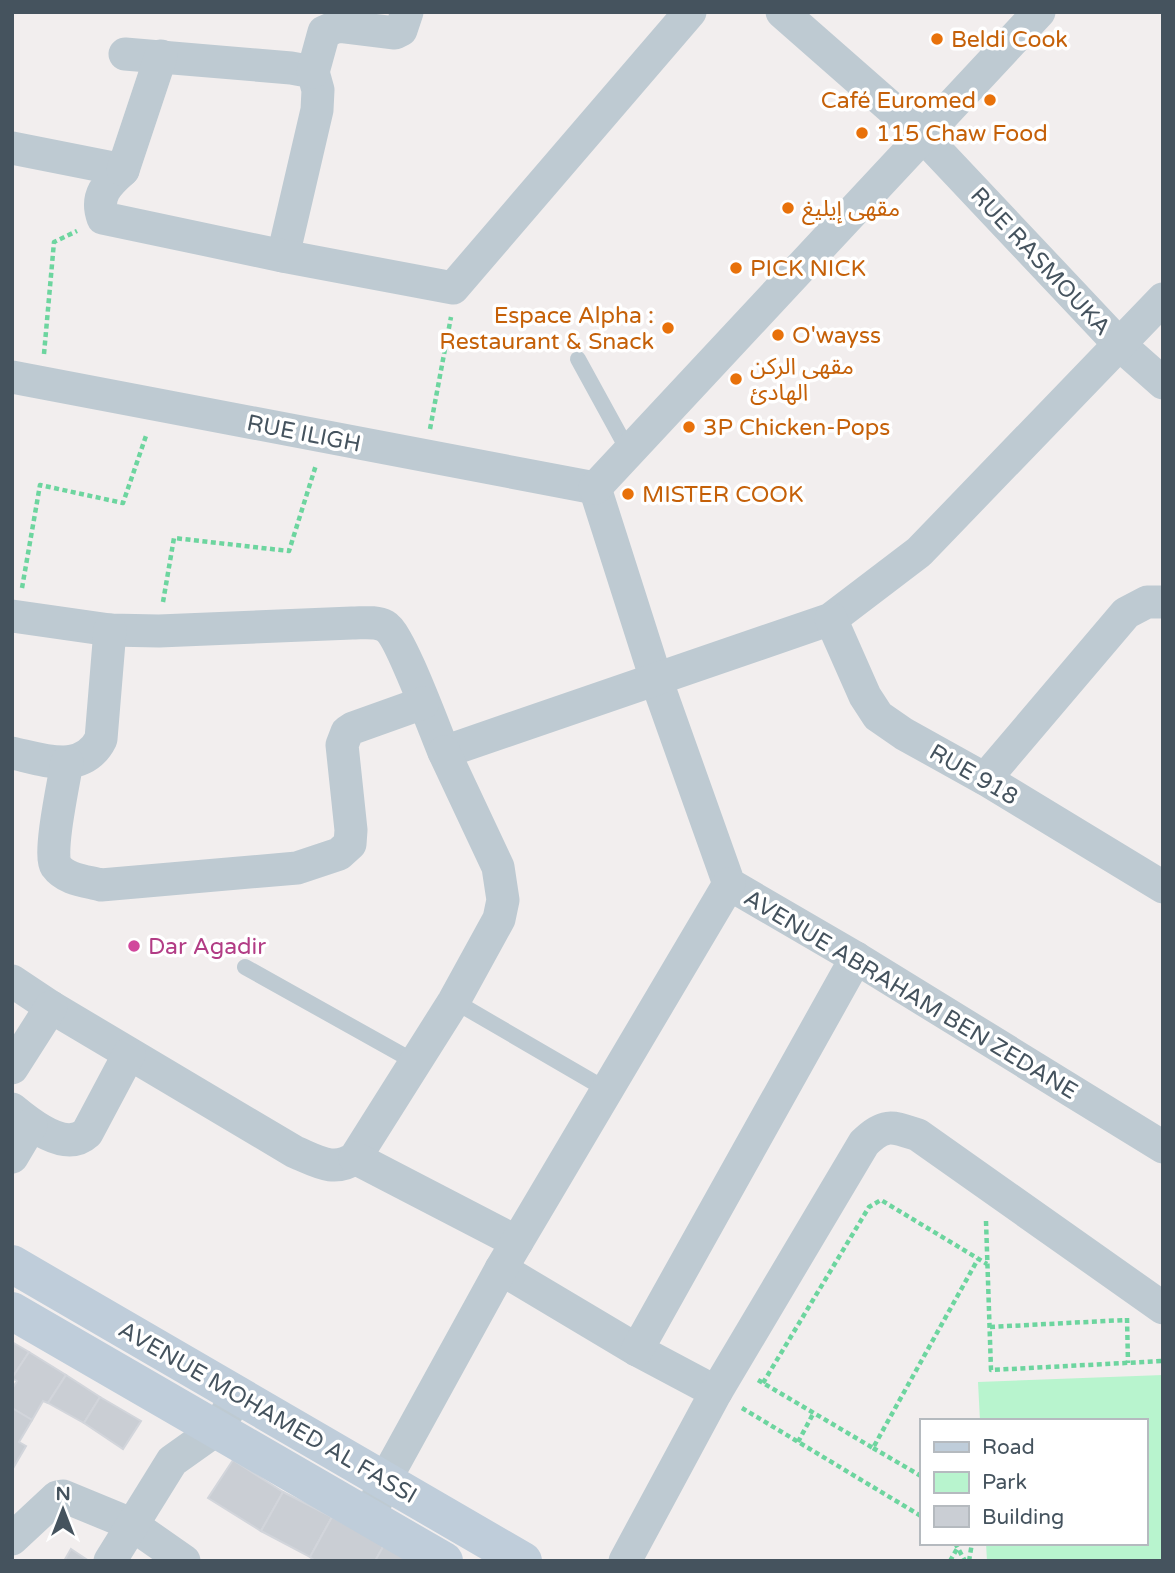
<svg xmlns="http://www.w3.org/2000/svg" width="1175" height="1573" viewBox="0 0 1175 1573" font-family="'Varela Round','Noto Sans Arabic',sans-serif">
  <rect width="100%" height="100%" fill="#f2eeee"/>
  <polygon fill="#b8f4ce" points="1163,1375 1163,1561 987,1561 986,1543 1145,1543 1145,1421 980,1421 978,1382"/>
  <g fill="#caced4" stroke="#d2d5db" stroke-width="2">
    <polygon points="12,1342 29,1352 12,1378"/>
    <polygon points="29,1352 66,1375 48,1403 43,1401 32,1420 12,1408 12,1389 17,1381 12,1378"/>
    <polygon points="66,1375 100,1397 84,1423 48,1403"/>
    <polygon points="100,1397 141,1421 123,1449 84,1423"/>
    <polygon points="12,1408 32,1420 19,1442 26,1446 12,1470"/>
    <polygon points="233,1460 283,1492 261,1531 208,1498"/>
    <polygon points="283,1492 332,1517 310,1557 261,1531"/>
    <polygon points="332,1517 384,1545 375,1561 315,1561 310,1557"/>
    <polygon points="384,1545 415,1561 375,1561"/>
    <polygon points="71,1549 89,1561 64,1561"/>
  </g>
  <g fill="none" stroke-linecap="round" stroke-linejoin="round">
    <g stroke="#6dd59f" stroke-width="4.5" stroke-dasharray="5 3.5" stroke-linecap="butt">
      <polyline points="44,354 54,242 77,231"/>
      <polyline points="430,429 451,317"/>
      <polyline points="22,588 40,485 123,503 147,433"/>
      <polyline points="163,602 174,538 289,551 316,465"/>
      <polyline points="986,1221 991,1370 1163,1361"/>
      <polyline points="1127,1318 1128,1363"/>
      <polyline points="990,1327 1125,1320"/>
      <polyline points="758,1380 873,1448 978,1259"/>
      <polyline points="763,1383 869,1207 881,1200 987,1264"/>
      <polyline points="742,1408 921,1516"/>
      <polyline points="798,1442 813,1414"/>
      <polyline points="873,1448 921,1476"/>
      <polyline points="955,1543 965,1561"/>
      <polyline points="950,1561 958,1547"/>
      <polyline points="969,1561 972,1543"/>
    </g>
    <g stroke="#becad2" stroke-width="16">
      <polyline points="578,359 629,452"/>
      <polyline points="245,967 415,1062"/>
      <polyline points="454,1001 607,1090"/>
    </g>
    <g stroke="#becad2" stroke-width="33">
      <polyline points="782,12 922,135 1120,345 1163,383"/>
      <polyline points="125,54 291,68 313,72 318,90 317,110 283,256"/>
      <polyline points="313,72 324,32 338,26 395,33 401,30 407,12"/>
      <path d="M 12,148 L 123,170 C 107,184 95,196 103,218 L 283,256 L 453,288 L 690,12"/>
      <polyline points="123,170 161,56"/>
      <polyline points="12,377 595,488"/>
      <polyline points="595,488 656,679 729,884 856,958 1163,1147"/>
      <polyline points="595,488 1039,12"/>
      <path d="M 12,616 L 110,630 L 159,631 L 352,623 C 363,623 376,621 385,626 C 400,634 435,731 444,752 L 831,619 L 919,552 L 1163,299"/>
      <polyline points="831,619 865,696 878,716 904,734 985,779 1163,887"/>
      <path d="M 12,753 C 44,760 83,775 101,739 L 110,630"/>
      <path d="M 67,762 C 64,781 48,854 56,866 C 66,880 86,881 101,885 L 297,868 L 339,854 L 350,844 L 351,830 L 342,745 L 347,732 L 353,728 L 423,703"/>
      <polyline points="985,779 1126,613 1147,602 1163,602"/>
      <path d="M 12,981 L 51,1007 L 295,1152 C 317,1161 334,1173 355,1158 L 454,1001 L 499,919 L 503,900 L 498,867 L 444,752"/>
      <polyline points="12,1068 51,1007"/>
      <path d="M 12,1109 C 30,1124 65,1153 87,1133 L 129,1054"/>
      <polyline points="12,1157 31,1125"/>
      <polyline points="355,1158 517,1242"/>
      <polyline points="501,1269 637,1350 716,1392"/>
      <polyline points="637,1350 856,958"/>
      <polyline points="369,1518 385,1480 501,1269 729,884"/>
      <polyline points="12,1539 57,1497 63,1496 131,1524 184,1561"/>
      <polyline points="110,1561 172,1461 217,1429 238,1394"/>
      <path d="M 625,1561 L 716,1392 L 864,1143 C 885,1122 893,1127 918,1135 L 1163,1308"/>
    </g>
    <g stroke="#bfcdda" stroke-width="38">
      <polyline points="12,1264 523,1561"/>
      <polyline points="12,1311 444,1561"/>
    </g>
  </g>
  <g fill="#e8710a" stroke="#fff" stroke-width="2.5">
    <circle cx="937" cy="39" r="7"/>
    <circle cx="990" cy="100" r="7"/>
    <circle cx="862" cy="133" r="7"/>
    <circle cx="788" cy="208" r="7"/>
    <circle cx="736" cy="268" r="7"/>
    <circle cx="668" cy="328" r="7"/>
    <circle cx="778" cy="335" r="7"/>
    <circle cx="736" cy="379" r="7"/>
    <circle cx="689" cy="427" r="7"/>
    <circle cx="628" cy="494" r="7"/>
  </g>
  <circle fill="#d1479c" stroke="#fff" stroke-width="2.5" cx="134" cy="946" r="7"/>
  <g text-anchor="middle" stroke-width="7" stroke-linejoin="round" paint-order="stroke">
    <g font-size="23" fill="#c56008" stroke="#fff" text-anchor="start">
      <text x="951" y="47">Beldi Cook</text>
      <text x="976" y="108" text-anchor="end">Café Euromed</text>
      <text x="876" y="141">115 Chaw Food</text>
      <text x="802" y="216">مقهى إيليغ</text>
      <text x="750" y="276">PICK NICK</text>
      <text x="654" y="323" text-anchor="end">Espace Alpha :<tspan x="654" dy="26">Restaurant &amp; Snack</tspan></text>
      <text x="792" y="343">O'wayss</text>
      <text x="750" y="374">مقهى الركن<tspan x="750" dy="26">الهادئ</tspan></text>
      <text x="703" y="435">3P Chicken-Pops</text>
      <text x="642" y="502">MISTER COOK</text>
    </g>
    <g font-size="23" fill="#45535e" stroke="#fff">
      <text transform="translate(1041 261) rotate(47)" y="8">RUE RASMOUKA</text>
      <text transform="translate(304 433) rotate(11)" y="8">RUE ILIGH</text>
      <text transform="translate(974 774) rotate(30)" y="8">RUE 918</text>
      <text transform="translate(911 994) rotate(31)" y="8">AVENUE ABRAHAM BEN ZEDANE</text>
      <text transform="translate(268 1412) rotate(30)" y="8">AVENUE MOHAMED AL FASSI</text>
    </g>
    <g font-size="23" fill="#b23c85" stroke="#fff" text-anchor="start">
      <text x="148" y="954">Dar Agadir</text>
    </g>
  </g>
  <rect width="1175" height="1573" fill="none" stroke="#45535e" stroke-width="28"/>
  <rect x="920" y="1419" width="228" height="126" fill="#ffffff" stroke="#b5babf" stroke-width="2"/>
  <rect x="934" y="1442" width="35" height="10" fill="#bfcdda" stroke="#b5babf" stroke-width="2"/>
  <text x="982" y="1454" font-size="21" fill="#45535e">Road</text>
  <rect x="934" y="1472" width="35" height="21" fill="#b8f4ce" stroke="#b5babf" stroke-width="2"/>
  <text x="982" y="1489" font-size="21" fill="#45535e">Park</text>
  <rect x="934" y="1506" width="35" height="21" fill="#caced4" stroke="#b5babf" stroke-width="2"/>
  <text x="982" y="1524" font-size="21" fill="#45535e">Building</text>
  <g transform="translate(63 1510)" stroke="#ffffff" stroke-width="5" paint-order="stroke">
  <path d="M0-5L12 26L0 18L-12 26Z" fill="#45535e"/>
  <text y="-10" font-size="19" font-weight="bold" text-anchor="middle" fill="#45535e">N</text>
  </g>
</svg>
